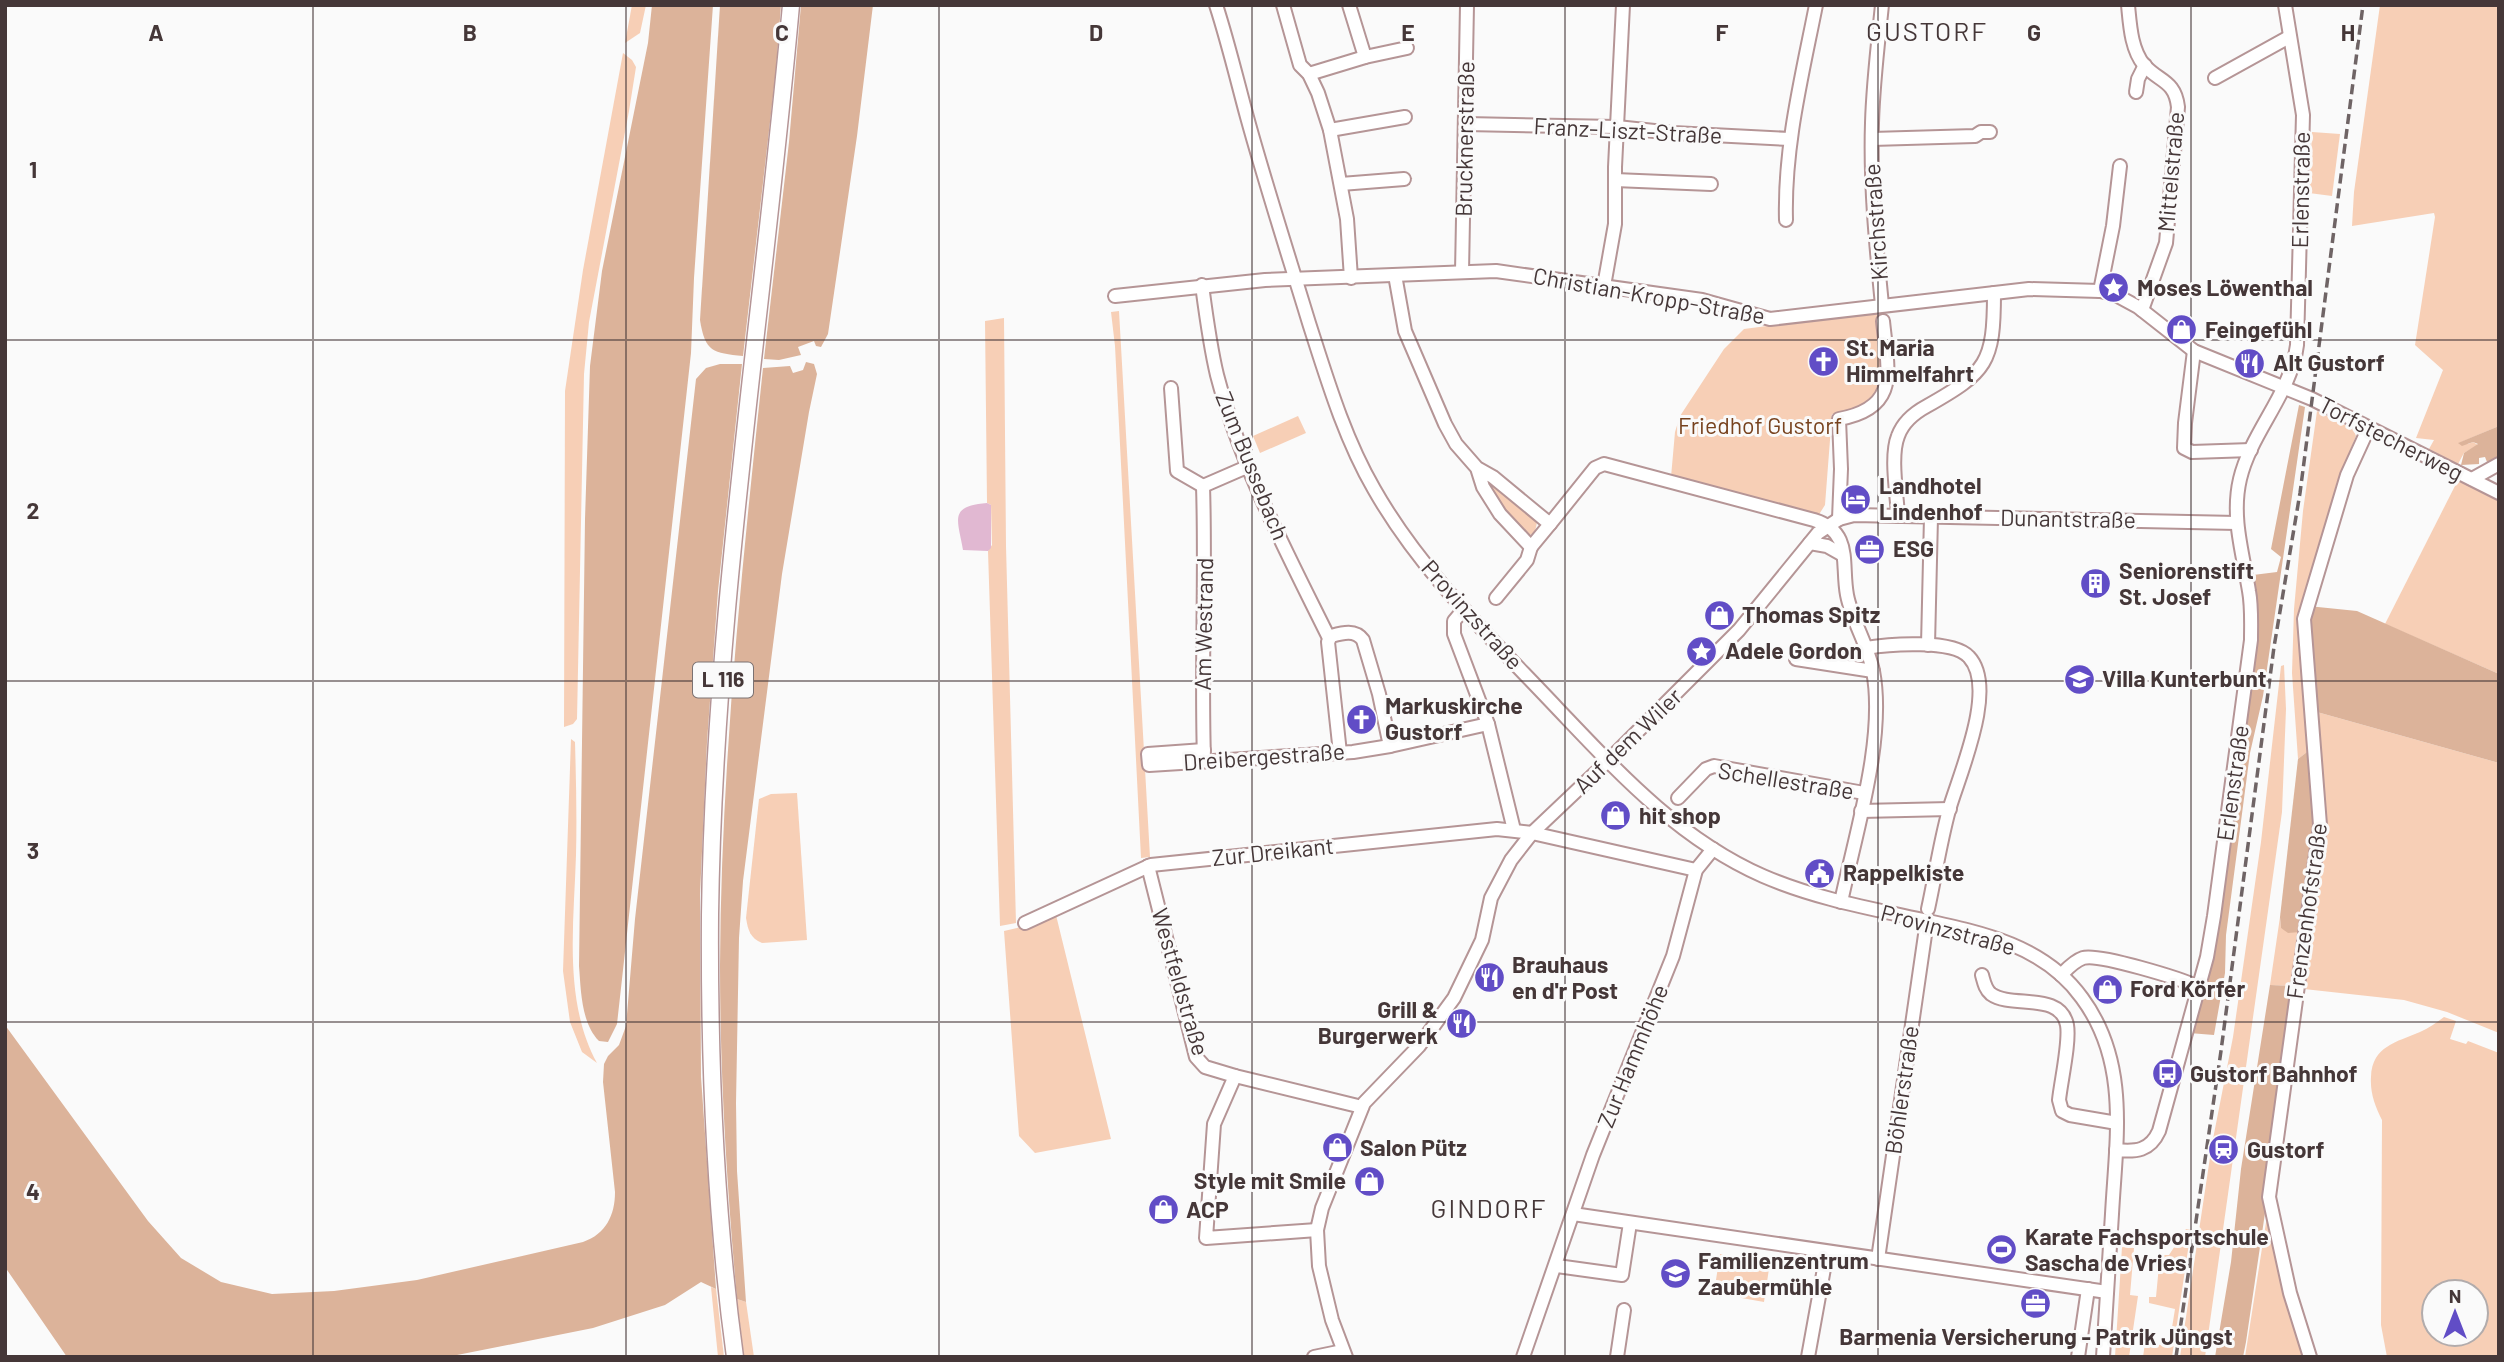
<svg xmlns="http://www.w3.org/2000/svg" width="2504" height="1362" viewBox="0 0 2504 1362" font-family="Barlow,sans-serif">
  <rect width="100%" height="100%" fill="#fafafa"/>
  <g fill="#f7cfb6" fill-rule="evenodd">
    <polygon points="632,5 646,5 640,33 625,43"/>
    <polygon points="2380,5 2499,5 2499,426 2459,443 2468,444 2473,442 2478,445 2464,453 2458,464 2429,449 2434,440 2416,438 2443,370 2415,345 2435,217 2434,213 2352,226 2354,192"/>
    <polygon points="623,53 632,60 636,67 629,111 589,322 584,374 577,719 573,724 564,727 565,391 583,270"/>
    <polygon points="2312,132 2340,134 2332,196 2309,193"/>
    <polygon points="1119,311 1150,857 1141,858 1115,346 1111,312"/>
    <path d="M 1877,311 C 1881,341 1888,372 1876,400 L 1842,414 L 1832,414 L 1825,505 L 1818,516 L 1671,477 L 1675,432 L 1680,416 L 1724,349 L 1744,329 Z"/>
    <polygon points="1004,318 1006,546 1016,923 1000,926 988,551 992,545 991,505 987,503 985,321"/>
    <polygon points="2317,411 2353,429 2356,436 2337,482 2300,616 2312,760 2307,752 2298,759 2292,673 2294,609 2303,511"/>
    <polygon points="1298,416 1306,433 1260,453 1253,436"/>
    <path d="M 1482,474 L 1537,520 C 1534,569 1486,480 1482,474 Z"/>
    <polygon points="2459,478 2499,498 2499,674 2385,624"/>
    <polygon points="2284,665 2286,709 2282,812 2205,1357 2180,1357 2212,1144 2233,1037 2261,842 2281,666"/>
    <polygon points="2317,712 2499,763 2499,1033 2447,1012 2404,1000 2304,989 2301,987"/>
    <path d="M 571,739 L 575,742 C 576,779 577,817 576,855 C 574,923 563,1001 597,1063 L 582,1052 L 570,1022 L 563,971 Z"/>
    <path d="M 797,793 L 807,940 L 762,943 C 750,938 748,930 746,918 L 759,799 L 771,794 Z"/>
    <polygon points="1055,911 1111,1139 1035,1153 1019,1136 1004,931 1017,928"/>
    <polygon points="2280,917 2281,928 2300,932 2294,986 2270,985"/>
    <path d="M 2444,1017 L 2456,1021 L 2450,1039 L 2466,1044 L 2468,1041 L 2499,1053 L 2499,1357 L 2387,1357 L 2381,1325 L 2382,1120 C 2375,1106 2370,1093 2371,1077 C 2372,1046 2397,1042 2420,1032 C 2429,1028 2437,1022 2444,1017 ZM 2434,1292 L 2476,1292 L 2476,1334 L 2434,1334 Z"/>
    <polygon points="2267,1216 2307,1357 2245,1357"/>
    <polygon points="2186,1229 2191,1230 2172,1357 2143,1357 2145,1343 2169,1346 2175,1309 2149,1303 2149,1297 2156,1297 2160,1255 2169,1255"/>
    <polygon points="2122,1247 2134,1248 2130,1295 2138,1296 2129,1357 2115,1357"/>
    <polygon points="1720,1254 1770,1262 1764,1302 1714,1293"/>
    <polygon points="711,1287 716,1289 724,1357 718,1357"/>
    <polygon points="737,1299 746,1302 754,1357 744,1357"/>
  </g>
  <g fill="#dcb39a">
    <path d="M 652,5 L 713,5 L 694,278 L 691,353 L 622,979 L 617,1024 L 608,1042 L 599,1041 C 581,1023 581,990 579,966 L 585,519 L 590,366 L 602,271 L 648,43 Z"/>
    <path d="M 720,5 L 781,5 L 776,70 L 743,356 C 713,353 705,352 700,320 Z"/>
    <polygon points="801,5 873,5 857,136 828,334 821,347 816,346 814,341 798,347 801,355 779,360 764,359 789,142"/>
    <path d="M 806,362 L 814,364 L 817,374 L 809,412 L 782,574 L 743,881 L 739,938 L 736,1103 L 737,1171 L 746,1302 L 737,1299 C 727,1188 720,1077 720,966 C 721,766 742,567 763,368 L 790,366 L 793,373 L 803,370 Z"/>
    <path d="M 720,364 L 742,364 L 718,591 L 707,742 L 700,895 L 701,1077 L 716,1289 L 701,1282 L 665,1305 L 593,1328 L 447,1357 L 67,1357 L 5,1267 L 5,1025 L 148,1221 L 181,1258 L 221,1282 L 272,1294 L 334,1291 L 417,1280 L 583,1242 C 606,1234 615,1215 615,1192 L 603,1082 L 604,1064 L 608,1056 L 619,1045 L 626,1026 L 635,919 L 696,379 L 706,368 Z"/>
    <polygon points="2299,405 2305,407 2263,696 2250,753 2226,935 2225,973 2214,1035 2189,1033 2212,943 2245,736 2258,643 2253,575 2277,572 2281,557 2271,549"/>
    <polygon points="2499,426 2499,459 2487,462 2485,457 2479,458 2479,464 2461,465 2464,453 2478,444 2473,442 2462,446 2458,443"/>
    <polygon points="2308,606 2357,611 2499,674 2499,763 2317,712"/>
    <polygon points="2307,752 2312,760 2316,842 2300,932 2288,933 2281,928 2280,917 2298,759"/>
    <polygon points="2270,985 2294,986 2266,1183 2265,1213 2246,1342 2243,1357 2215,1357 2231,1262 2241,1169"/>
  </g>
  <path fill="#e1b8d2" d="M 987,503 L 991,505 L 991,548 L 988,551 L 963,550 C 958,520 948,506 987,503 Z"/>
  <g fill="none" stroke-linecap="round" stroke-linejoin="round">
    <defs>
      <g id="minor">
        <path d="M 1216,5 C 1228,42 1237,80 1247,117 C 1266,186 1288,254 1309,323 C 1327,379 1344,437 1374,489 C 1421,572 1492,639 1557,708 C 1619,773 1679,839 1763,876 C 1807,895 1853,905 1900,915 C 1966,930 2040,939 2082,998 C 2130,1063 2116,1139 2112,1214 C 2109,1262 2106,1309 2103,1357"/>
        <polyline points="1283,5 1300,65 1309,74 1318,93 1330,130 1347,219 1351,278"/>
        <path d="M 1882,5 C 1878,44 1873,84 1872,123 C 1870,184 1876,244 1882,305"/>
        <path d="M 2128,5 C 2130,25 2131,49 2144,65 C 2159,82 2175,80 2178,107 L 2166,243 L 2142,310"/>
        <polyline points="1365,57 1407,48"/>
        <polyline points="1309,74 1365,57 1349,5"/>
        <polyline points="2215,78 2289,37"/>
        <polyline points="2136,92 2138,79 2145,65"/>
        <polyline points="1466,124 1617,127 1673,133 1790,139"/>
        <polyline points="1330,130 1405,117"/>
        <polyline points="1872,139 1975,136 1981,132 1990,132"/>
        <polyline points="1615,180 1711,184"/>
        <polyline points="1341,184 1404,179"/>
        <path d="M 1786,220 C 1784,147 1802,76 1816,5"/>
        <polyline points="1462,272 1467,5"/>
        <polyline points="1395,275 1405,331 1445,424 1456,444 1477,468 1483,487 1500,514 1531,547 1550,524 1493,477 1477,468"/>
        <path d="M 1202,285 C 1206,315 1210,346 1217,375 C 1241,467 1287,553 1329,638"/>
        <polyline points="1604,286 1615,224 1615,167 1623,5"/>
        <polyline points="2100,291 2113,226 2120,166"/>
        <polyline points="1115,296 1265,280 1496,271 1702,300 1770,319 2029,289 2100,291 2114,294 2138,307 2194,351 2312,399 2499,493"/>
        <polyline points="2194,351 2185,423 2184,448 2192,452 2251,450"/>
        <polyline points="1171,388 1177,471 1203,486"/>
        <polyline points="2472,479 2499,464"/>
        <path d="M 1203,486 C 1206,577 1201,667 1204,758"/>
        <polyline points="1203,486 1249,466"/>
        <path d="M 1898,516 C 1897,494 1890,456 1898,436 C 1903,422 1914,413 1927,406 C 1987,372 1994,363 1994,293"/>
        <path d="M 1839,519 L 1841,469 L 1839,419 C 1900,408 1888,371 1883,321"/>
        <path d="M 1550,524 L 1595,468 L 1604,464 L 1814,520 C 1853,532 1841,563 1847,595 C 1852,621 1868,645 1873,671 C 1886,738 1855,835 1841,902"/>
        <polyline points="1810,543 1827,546 1843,555"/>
        <polyline points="1496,598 1527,560 1531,547"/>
        <polyline points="1464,609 1454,621 1454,634 1488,724 1514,830"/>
        <polyline points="1928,645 1931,517"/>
        <path d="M 1866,648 C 1889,644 1953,639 1969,657 C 1998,688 1959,775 1949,810 C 1940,843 1935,877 1928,909"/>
        <polyline points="1796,659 1873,671"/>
        <polyline points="1204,750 1148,754 1149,765 1353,752 1390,746 1488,724"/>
        <path d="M 1340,753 L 1328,642 L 1331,636 C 1342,633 1355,629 1363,640 L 1379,694 L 1390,746"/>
        <polyline points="1678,798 1706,769 1714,766 1864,793"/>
        <polyline points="1861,811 1950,809"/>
        <polyline points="1148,866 1196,1057 1205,1067 1235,1076"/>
        <polyline points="1025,923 1151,865 1497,829 1532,833 1696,870"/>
        <path d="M 1982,975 C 1984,982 1985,989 1991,994 C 2012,1009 2060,991 2067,1025 C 2070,1042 2061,1081 2059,1100 L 2062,1111 L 2070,1115 L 2117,1123"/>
        <path d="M 2061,975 C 2067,969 2074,961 2083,958 C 2098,953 2182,979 2198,987"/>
        <path d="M 2116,1150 C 2136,1152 2150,1151 2159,1131 L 2207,957 L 2214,916 L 2251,640 C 2251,623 2252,607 2249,591 C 2243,554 2231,517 2240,479 C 2251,432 2291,394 2297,345 L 2303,115 L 2285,5"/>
        <polyline points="1573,1214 2107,1292"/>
        <polyline points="1317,1230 1206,1238 1214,1124 1235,1076 1362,1107"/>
        <polyline points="1878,1259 1927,921"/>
        <polyline points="1557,1266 1622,1275 1630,1223"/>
        <polyline points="1314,1357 1343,1351"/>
        <polyline points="1346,1357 1332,1320 1319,1266 1317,1230 1322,1208 1364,1103 1419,1046 1454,998 1482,940 1491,898 1511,860 1532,833 1608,761 1739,630 1818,533 1839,519 1854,515 2237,523"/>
        <polyline points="1523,1357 1593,1155 1673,956 1696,870 1713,849"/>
        <polyline points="1617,1357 1624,1310"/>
        <polyline points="1808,1357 1827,1252"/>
        <polyline points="2078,1357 2088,1289"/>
        <polyline points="2310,1357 2290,1293 2269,1197 2320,825 2304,619 2347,475 2369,427"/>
      </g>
      <path id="major" d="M 735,1357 C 715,1211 709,1062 710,915 C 714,612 764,307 791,5"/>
    </defs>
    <use href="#minor" stroke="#b59596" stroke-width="16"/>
    <use href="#major" stroke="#b59596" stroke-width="19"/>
    <use href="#minor" stroke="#fff" stroke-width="12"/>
    <use href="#major" stroke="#fff" stroke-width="16"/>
    <polyline stroke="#6f6465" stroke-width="3.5" stroke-dasharray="10 5" stroke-linecap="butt" points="2176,1357 2221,1051 2274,647 2300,493 2363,5"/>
  </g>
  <path fill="none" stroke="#453738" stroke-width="2" stroke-opacity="0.55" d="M 313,5 L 313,1357M 626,5 L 626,1357M 939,5 L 939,1357M 1252,5 L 1252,1357M 1565,5 L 1565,1357M 1878,5 L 1878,1357M 2191,5 L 2191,1357M 5,340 L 2499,340M 5,681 L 2499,681M 5,1022 L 2499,1022"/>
  <defs>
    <symbol id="sight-disc" viewBox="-11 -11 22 22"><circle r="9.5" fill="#614dc6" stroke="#fafafa"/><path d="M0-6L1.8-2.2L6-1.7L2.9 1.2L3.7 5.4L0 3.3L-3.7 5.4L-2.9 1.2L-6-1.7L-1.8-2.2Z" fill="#fff"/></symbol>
    <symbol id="shop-disc" viewBox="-11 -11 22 22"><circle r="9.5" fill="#614dc6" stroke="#fafafa"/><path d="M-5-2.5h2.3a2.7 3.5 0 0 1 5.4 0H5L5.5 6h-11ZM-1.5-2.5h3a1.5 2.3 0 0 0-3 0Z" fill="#fff"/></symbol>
    <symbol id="church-disc" viewBox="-11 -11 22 22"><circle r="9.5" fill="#614dc6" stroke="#fafafa"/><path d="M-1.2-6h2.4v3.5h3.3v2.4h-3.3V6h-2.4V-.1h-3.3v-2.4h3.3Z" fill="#fff"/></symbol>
    <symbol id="restaurant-disc" viewBox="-11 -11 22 22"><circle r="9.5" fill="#614dc6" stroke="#fafafa"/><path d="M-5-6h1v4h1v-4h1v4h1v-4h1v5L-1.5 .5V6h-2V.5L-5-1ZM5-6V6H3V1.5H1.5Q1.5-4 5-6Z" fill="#fff"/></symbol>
    <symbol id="hotel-disc" viewBox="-11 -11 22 22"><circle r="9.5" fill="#614dc6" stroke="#fafafa"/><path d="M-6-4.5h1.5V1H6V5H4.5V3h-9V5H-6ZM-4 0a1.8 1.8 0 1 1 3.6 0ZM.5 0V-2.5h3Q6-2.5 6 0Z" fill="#fff"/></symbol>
    <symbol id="office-disc" viewBox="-11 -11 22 22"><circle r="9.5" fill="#614dc6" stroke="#fafafa"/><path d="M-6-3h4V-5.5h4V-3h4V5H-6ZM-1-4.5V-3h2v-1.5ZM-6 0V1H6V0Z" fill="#fff"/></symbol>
    <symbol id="building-disc" viewBox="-11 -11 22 22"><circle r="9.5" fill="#614dc6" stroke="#fafafa"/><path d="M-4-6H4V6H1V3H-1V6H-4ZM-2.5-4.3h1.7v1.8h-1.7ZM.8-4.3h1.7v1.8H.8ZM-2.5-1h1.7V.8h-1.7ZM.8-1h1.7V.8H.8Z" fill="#fff"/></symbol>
    <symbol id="school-disc" viewBox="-11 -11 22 22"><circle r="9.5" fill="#614dc6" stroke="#fafafa"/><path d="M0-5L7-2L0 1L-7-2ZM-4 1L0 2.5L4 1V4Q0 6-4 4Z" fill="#fff"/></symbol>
    <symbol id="civic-disc" viewBox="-11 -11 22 22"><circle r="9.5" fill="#614dc6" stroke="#fafafa"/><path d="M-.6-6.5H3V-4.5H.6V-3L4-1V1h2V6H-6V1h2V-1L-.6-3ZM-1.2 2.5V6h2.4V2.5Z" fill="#fff"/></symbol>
    <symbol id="bus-disc" viewBox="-11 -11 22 22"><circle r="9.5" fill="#614dc6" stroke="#fafafa"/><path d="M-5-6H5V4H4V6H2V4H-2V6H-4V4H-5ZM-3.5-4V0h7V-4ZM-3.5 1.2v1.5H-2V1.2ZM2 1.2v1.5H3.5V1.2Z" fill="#fff"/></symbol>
    <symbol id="station-disc" viewBox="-11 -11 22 22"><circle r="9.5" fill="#614dc6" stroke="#fafafa"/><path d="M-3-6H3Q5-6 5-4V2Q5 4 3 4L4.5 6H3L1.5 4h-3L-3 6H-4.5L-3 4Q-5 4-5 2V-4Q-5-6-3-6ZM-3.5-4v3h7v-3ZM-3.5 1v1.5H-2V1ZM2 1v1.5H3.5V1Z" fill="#fff"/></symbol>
    <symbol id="stadium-disc" viewBox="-11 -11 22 22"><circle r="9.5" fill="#614dc6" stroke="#fafafa"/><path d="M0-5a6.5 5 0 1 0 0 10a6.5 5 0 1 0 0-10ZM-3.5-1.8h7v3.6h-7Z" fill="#fff"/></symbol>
  </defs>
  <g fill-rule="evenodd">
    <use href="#sight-disc" x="2096" y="270" width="35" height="35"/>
    <use href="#shop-disc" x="2164" y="312" width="35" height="35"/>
    <use href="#church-disc" x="1806" y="344" width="35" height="35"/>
    <use href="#restaurant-disc" x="2232" y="346" width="35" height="35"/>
    <use href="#hotel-disc" x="1838" y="482" width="35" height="35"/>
    <use href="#office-disc" x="1852" y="532" width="35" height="35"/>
    <use href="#building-disc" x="2078" y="566" width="35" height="35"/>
    <use href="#shop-disc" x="1702" y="598" width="35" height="35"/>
    <use href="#sight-disc" x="1684" y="634" width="35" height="35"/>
    <use href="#school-disc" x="2062" y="662" width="35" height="35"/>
    <use href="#church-disc" x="1344" y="702" width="35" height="35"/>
    <use href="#shop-disc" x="1598" y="798" width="35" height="35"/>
    <use href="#civic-disc" x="1802" y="856" width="35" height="35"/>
    <use href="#restaurant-disc" x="1472" y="960" width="35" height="35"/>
    <use href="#shop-disc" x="2090" y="972" width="35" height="35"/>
    <use href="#restaurant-disc" x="1444" y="1006" width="35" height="35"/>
    <use href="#bus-disc" x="2150" y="1056" width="35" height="35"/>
    <use href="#shop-disc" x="1320" y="1130" width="35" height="35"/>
    <use href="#station-disc" x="2206" y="1132" width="35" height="35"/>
    <use href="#shop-disc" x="1352" y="1164" width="35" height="35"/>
    <use href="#shop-disc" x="1146" y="1192" width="35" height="35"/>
    <use href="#stadium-disc" x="1984" y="1232" width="35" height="35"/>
    <use href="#school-disc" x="1658" y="1256" width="35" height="35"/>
    <use href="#office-disc" x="2018" y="1286" width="35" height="35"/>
  </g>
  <g text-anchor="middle" stroke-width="6" stroke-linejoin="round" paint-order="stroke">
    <rect fill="#fafafa" stroke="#7b7272" stroke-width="2" x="693" y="662.5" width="60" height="35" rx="5"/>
    <g font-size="21" font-weight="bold" fill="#453738">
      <text x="723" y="687">L 116</text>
    </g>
    <g font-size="23" fill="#453738" stroke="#fafafa">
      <text transform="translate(1628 131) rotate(3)" y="8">Franz-Liszt-Straße</text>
      <text transform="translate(1465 139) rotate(-89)" y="8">Brucknerstraße</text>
      <text transform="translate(2171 172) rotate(-85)" y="8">Mittelstraße</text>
      <text transform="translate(2301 190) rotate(-89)" y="8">Erlenstraße</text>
      <text transform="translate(1876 222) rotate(-94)" y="8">Kirchstraße</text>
      <text transform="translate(1649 296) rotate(10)" y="8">Christian-Kropp-Straße</text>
      <text transform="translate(2391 439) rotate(27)" y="8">Torfstecherweg</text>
      <text transform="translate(1252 466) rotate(68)" y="8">Zum Bussebach</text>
      <text transform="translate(2068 519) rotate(1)" y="8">Dunantstraße</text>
      <text transform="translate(1472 615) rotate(48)" y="8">Provinzstraße</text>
      <text transform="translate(1204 624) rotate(-89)" y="8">Am Westrand</text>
      <text transform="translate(1628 741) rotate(-44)" y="8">Auf dem Wiler</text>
      <text transform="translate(1264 757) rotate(-4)" y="8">Dreibergestraße</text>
      <text transform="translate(1786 781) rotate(9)" y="8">Schellestraße</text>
      <text transform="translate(2233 783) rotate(-82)" y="8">Erlenstraße</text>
      <text transform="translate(1273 852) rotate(-6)" y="8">Zur Dreikant</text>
      <text transform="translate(2307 911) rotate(-82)" y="8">Frenzenhofstraße</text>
      <text transform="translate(1948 930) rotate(15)" y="8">Provinzstraße</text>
      <text transform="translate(1180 982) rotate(74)" y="8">Westfeldstraße</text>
      <text transform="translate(1633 1056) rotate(-68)" y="8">Zur Hammhöhe</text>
      <text transform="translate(1902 1090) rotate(-82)" y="8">Böhlerstraße</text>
    </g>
    <g font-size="23" font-weight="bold" fill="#453738" stroke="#fafafa" text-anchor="start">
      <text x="2137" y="296">Moses Löwenthal</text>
      <text x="2205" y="338">Feingefühl</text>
      <text x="1846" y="356">St. Maria<tspan x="1846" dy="26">Himmelfahrt</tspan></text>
      <text x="2273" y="371">Alt Gustorf</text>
      <text x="1879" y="494">Landhotel<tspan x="1879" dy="26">Lindenhof</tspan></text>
      <text x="1893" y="557">ESG</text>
      <text x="2119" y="579">Seniorenstift<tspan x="2119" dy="26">St. Josef</tspan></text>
      <text x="1742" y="623">Thomas Spitz</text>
      <text x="1725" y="659">Adele Gordon</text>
      <text x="2102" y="687">Villa Kunterbunt</text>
      <text x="1385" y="714">Markuskirche<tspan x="1385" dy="26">Gustorf</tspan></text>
      <text x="1639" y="824">hit shop</text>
      <text x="1843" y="881">Rappelkiste</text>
      <text x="1512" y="973">Brauhaus<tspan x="1512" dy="26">en d'r Post</tspan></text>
      <text x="2130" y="997">Ford Körfer</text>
      <text x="1438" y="1018" text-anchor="end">Grill &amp;<tspan x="1438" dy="26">Burgerwerk</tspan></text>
      <text x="2190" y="1082">Gustorf Bahnhof</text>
      <text x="1360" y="1156">Salon Pütz</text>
      <text x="2247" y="1158">Gustorf</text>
      <text x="1346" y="1189" text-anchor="end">Style mit Smile</text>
      <text x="1186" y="1218">ACP</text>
      <text x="2025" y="1245">Karate Fachsportschule<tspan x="2025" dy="26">Sascha de Vries</tspan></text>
      <text x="1698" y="1269">Familienzentrum<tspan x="1698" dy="26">Zaubermühle</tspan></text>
      <text x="2036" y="1345" text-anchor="middle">Barmenia Versicherung - Patrik Jüngst</text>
    </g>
    <g font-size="23" fill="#77421e" stroke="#fafafa">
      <text x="1760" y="434">Friedhof Gustorf</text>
    </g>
    <g font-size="26" letter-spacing="2" fill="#453738" stroke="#fafafa">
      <text x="1927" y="41">GUSTORF</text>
      <text x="1489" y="1218">GINDORF</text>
    </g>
  </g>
  <g font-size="23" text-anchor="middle" font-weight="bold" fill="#453738" stroke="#fafafa" stroke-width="6" stroke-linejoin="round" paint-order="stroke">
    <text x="156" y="41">A</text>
    <text x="470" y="41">B</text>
    <text x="782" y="41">C</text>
    <text x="1096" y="41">D</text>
    <text x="1408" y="41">E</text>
    <text x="1722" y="41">F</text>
    <text x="2034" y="41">G</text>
    <text x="2348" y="41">H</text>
    <text x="33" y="178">1</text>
    <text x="33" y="519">2</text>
    <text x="33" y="859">3</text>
    <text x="33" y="1200">4</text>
  </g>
  <rect width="2504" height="1362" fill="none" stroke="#453738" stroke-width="14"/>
  <g transform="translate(2455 1313)"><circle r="33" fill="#fafafa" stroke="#b2acac" stroke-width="2"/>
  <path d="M0-5L12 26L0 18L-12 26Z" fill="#614dc6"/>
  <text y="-10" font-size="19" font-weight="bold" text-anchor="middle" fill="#453738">N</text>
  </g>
</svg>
